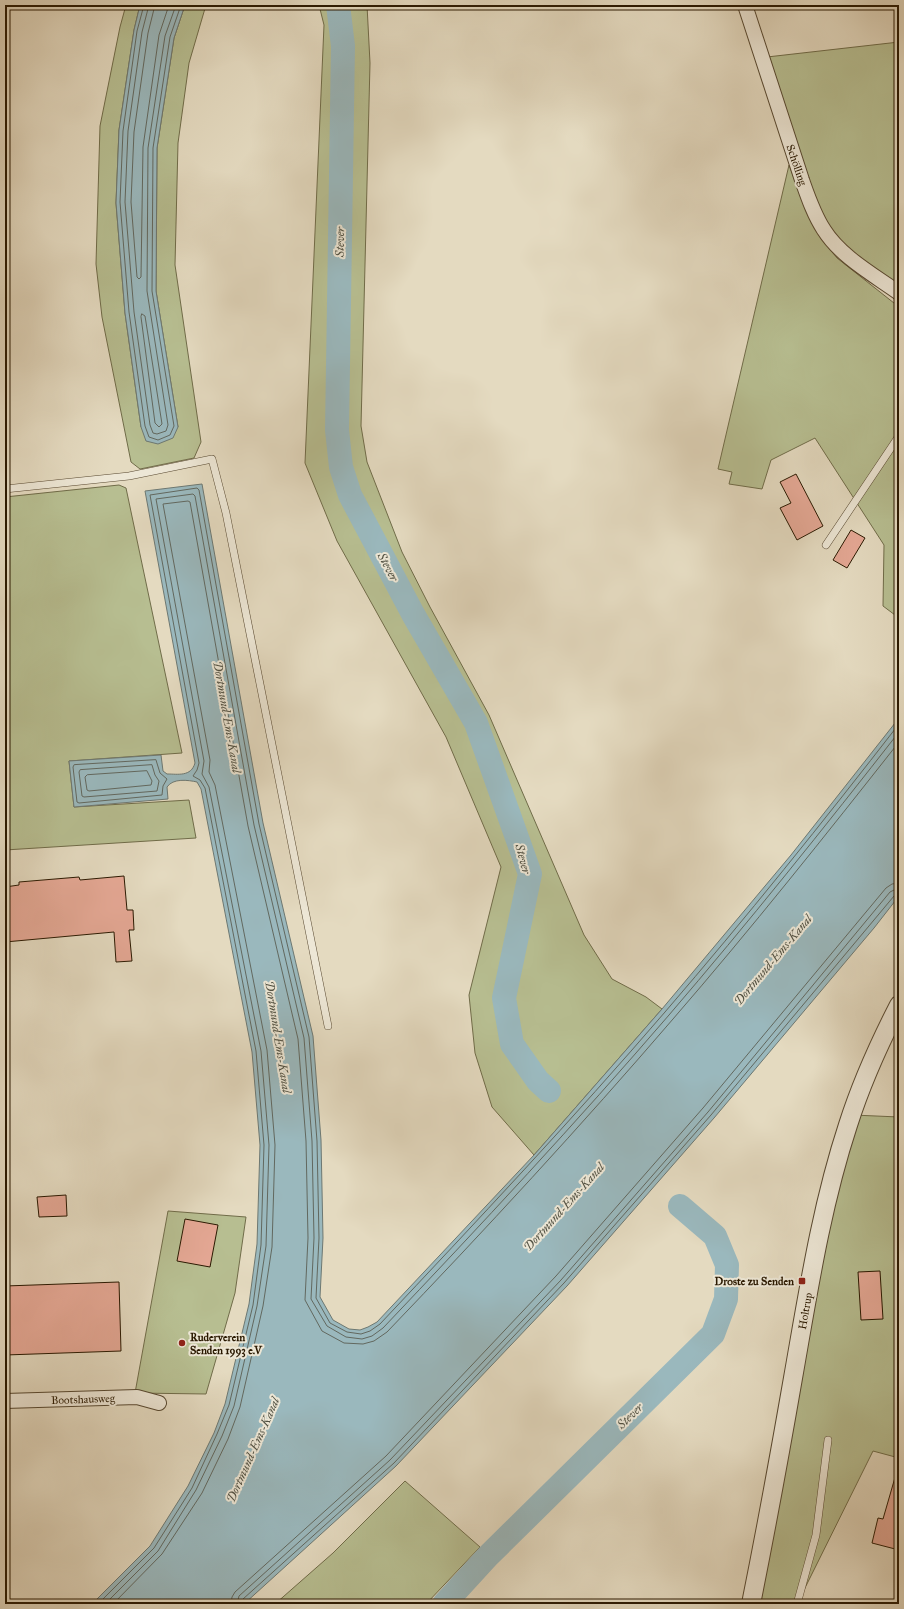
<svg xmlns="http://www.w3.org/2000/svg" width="904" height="1609" viewBox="0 0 904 1609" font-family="'IM FELL Great Primer',serif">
  <rect width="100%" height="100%" fill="#e4dac0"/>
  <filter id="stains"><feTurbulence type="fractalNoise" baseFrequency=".005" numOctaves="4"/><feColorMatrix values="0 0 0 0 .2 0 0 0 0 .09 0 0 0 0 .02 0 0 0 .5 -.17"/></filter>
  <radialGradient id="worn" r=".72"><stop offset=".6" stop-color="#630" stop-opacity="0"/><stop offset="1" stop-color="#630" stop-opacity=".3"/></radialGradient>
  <g fill="#b7be91" stroke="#706c49">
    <polygon points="126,5 140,5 134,30 119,130 116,203 125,313 141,427 178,427 156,291 157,148 174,38 185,5 206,5 189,63 178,143 175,265 201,442 194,458 140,469 131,462 102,317 96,264 100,126 120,27"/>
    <polygon points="319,5 367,5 370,63 361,426 367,462 402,552 430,607 489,715 584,935 612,979 646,997 662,1009 534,1155 492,1107 475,1053 469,995 501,867 446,737 337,541 305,463 324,25"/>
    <polygon points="899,42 899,291 845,250 817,206 767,57"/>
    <polygon points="789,165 807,212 820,237 837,258 899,307 899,618 883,606 884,545 815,438 771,460 762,489 729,484 732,472 718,469"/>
    <polygon points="119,485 126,488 182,753 69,761 74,807 189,800 196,838 5,850 5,497"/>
    <polygon points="853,1115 899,1117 899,1458 873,1451 797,1604 757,1604 812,1314"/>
    <polygon points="168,1211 246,1217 235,1293 206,1394 135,1393"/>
    <polygon points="405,1481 480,1547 426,1604 275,1604 333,1553"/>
  </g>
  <g fill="#9ab8bd" stroke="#6d7872">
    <polygon points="140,5 185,5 174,38 157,148 156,291 178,427 173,438 158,444 146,441 141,427 125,313 116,203 119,130 134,30"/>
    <path d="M 202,484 L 263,823 L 313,1036 L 321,1140 L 323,1238 L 320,1297 L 333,1320 L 349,1329 L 360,1330 L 368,1327 L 377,1322 L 534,1155 L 662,1009 L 791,855 L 899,718 L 899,896 L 874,928 L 714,1118 L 567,1286 L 396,1466 L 244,1604 L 92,1604 L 150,1546 L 188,1486 L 214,1433 L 225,1404 L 249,1304 L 257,1244 L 260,1145 L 252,1052 L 201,789 L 197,782 C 188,780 173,778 167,787 L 168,799 L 74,807 L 69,761 L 161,755 L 163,771 L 167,774 C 178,774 191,777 195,763 L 145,491 Z"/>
  </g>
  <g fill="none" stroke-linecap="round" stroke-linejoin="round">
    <g stroke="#62685f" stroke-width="1">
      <polyline points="144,5 137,31 123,131 120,202 129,312 145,426 149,437 158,440 170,435 174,426 152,291 153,148 170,37 181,5"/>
      <polyline points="149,5 142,32 128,131 125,202 134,312 150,425 153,433 157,434 166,431 168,425 147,291 148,148 165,36 176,5"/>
      <polyline points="155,5 148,33 134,132 131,202 137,277 139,279 141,277 143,147 159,35 169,5"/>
      <polygon points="142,314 145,316 162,424 159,427 155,423 141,317"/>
      <polygon points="156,760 160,773 167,779 163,786 162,795 79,803 77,802 73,767 74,765"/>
      <polygon points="152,765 155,775 159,781 157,791 84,797 82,796 79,772 80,770"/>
      <polygon points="147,771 152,781 151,785 89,791 87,790 85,777 87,775"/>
      <path d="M 98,1604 L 154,1548 L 192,1488 L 217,1434 L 229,1405 L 253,1305 L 261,1245 L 264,1145 L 256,1051 L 205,788 L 200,780 L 193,776 L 197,770 L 199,763 L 150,495 L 197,488 L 199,490 L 259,824 L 309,1037 L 317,1141 L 319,1238 L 316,1298 L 330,1323 L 347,1332 L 361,1334 L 370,1331 L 380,1324 C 476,1222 573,1119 665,1012 C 746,918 823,822 899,724"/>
      <path d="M 105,1604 L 158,1551 L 196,1490 L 222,1436 L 234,1406 L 257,1306 L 266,1246 L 269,1145 L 261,1051 L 209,787 L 202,774 L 204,761 L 156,499 L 193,494 L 195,496 L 254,825 L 304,1038 L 312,1141 L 314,1238 L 311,1299 L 327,1326 L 346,1337 L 362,1339 L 372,1336 L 383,1328 C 480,1226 577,1122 669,1015 C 748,923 824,828 899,732"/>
      <path d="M 113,1604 L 162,1554 L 202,1493 L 228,1439 L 240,1407 L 263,1306 L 272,1247 L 275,1145 L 267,1050 L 215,785 L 209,772 L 210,760 L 163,504 L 188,501 L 190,502 L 248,826 L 298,1039 L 306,1141 L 308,1238 L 305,1300 L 322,1331 L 344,1343 L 363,1344 L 374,1341 L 387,1332 C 485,1230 581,1126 673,1019 C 751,929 825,836 899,742"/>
      <polyline points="231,1604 232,1597 235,1592 386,1456 556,1276 703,1108 886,888 892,884 899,883"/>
      <polyline points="237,1604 239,1596 390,1460 561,1280 708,1112 890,892 894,890 899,889"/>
      <polyline points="242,1604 243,1599 394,1463 564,1283 711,1115 894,896 899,894"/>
    </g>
    <g stroke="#9ab8bd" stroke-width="24">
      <polyline points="338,5 343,46 337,430 341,467 350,495 413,614 476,723 530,874 504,998 512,1044 538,1081 549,1091"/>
      <polyline points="444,1604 488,1556 713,1334 726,1299 727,1265 715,1236 680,1206"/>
    </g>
  </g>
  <g fill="#e5a895" stroke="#2a1901">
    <polygon points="796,474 823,526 797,540 780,508 791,503 780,482"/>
    <polygon points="851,530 865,538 847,568 833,560"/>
    <polygon points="124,876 127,910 133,910 134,930 129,930 132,961 116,962 114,932 5,942 5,887 19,885 19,882 79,877 80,880"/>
    <polygon points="66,1195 67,1216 39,1217 37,1197"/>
    <polygon points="185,1219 218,1225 210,1267 177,1261"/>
    <polygon points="880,1271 883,1319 861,1320 858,1272"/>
    <polygon points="119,1282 121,1351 5,1355 5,1286"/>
    <polygon points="896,1474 899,1474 899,1550 872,1543 878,1518 883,1519"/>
  </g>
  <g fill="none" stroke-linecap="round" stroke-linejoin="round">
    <defs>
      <g id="service">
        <polyline points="5,489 129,476 212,459 226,513 328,1026"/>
        <polyline points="826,545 899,436"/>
        <polyline points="797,1604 816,1535 828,1440"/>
      </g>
      <g id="minor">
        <path d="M 745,5 L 802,180 C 808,197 814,215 824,230 C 841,257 874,275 899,293"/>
        <polyline points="5,1401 137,1397 159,1403"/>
      </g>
      <path id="tertiary" d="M 751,1604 C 766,1529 780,1453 793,1378 C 808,1293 821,1207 848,1125 C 861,1084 879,1044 899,1005"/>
    </defs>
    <use href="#service" stroke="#584931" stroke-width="8"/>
    <use href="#minor" stroke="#584931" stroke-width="16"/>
    <use href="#tertiary" stroke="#584931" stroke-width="20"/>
    <use href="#service" stroke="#ede7d6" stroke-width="7"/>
    <use href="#minor" stroke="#ede7d6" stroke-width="14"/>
    <use href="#tertiary" stroke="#ede7d6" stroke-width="18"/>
  </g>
  <g fill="#8f2418" stroke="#ede7d6" stroke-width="1.5">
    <rect x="798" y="1277" width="8" height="8" rx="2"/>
    <circle cx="182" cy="1343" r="4"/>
  </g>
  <g text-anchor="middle" stroke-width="4" stroke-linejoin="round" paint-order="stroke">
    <g font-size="11" fill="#2a1901" stroke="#ede7d6">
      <text transform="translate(797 165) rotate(71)" y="4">Schölling</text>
      <text transform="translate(805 1311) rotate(-80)" y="4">Holtrup</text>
      <text transform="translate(83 1399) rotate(-2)" y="4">Bootshausweg</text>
    </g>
    <g font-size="11" font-weight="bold" fill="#2a1901" stroke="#ede7d6" text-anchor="end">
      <text x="794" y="1285">Droste zu Senden</text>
      <text x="190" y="1341" text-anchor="start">Ruderverein<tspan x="190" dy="13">Senden 1993 e.V</tspan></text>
    </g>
    <g font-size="12" font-style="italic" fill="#515143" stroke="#ede7d6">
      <text transform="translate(340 242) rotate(-89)" y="4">Stever</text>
      <text transform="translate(388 567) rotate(62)" y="4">Stever</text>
      <text transform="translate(227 717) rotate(80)" y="4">Dortmund-Ems-Kanal</text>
      <text transform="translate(523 859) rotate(75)" y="4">Stever</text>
      <text transform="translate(773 960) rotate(-50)" y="4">Dortmund-Ems-Kanal</text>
      <text transform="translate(278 1037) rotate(81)" y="4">Dortmund-Ems-Kanal</text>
      <text transform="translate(564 1207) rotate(-48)" y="4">Dortmund-Ems-Kanal</text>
      <text transform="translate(630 1416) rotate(-45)" y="4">Stever</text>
      <text transform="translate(253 1450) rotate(-66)" y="4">Dortmund-Ems-Kanal</text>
    </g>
  </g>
  <rect width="904" height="1609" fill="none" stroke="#e4dac0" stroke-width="20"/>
  <rect x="6" y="6" width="892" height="1597" fill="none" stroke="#2a1901" stroke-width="2"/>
  <rect x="10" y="10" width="884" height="1589" fill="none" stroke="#2a1901"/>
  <rect width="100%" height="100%" filter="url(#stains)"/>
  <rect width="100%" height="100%" fill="url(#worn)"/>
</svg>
